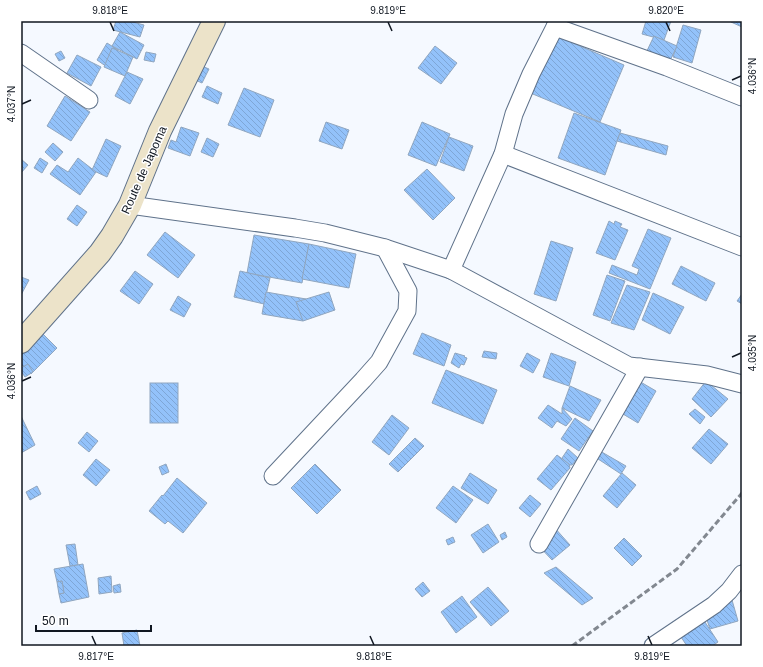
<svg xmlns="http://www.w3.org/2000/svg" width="763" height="667" viewBox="0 0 763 667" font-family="Arial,sans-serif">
  <defs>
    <pattern id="building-back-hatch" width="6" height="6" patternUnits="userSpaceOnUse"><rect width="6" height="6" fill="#93c2fa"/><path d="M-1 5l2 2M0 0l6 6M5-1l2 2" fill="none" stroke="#7ea6d6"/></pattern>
  </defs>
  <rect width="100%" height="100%" fill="#f5f9ff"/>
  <g fill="url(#building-back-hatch)" stroke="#90a6bf">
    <polygon points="116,21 129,21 144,25 140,37 113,30"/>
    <polygon points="646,21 671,21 664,40 642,34"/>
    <polygon points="731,21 742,21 742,27 731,22"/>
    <polygon points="683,25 701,30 692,63 673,57"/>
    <polygon points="120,32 144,45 137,59 112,46"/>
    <polygon points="552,34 624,65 600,122 528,92"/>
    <polygon points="654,36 677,46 667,67 644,57"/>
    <polygon points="107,43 118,50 107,67 97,60"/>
    <polygon points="435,46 457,63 441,84 418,68"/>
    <polygon points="112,48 133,57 125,76 104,67"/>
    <polygon points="61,51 65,58 59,61 55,54"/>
    <polygon points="146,52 156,54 154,62 144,60"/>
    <polygon points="77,55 101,67 91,86 67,73"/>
    <polygon points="197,64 209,69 202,83 191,78"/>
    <polygon points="127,72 143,79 130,104 115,96"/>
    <polygon points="207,86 222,93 218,104 202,97"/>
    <polygon points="244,88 274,100 260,137 228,125"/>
    <polygon points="65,96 90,112 71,141 47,126"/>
    <polygon points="574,113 621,130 605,175 558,158"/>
    <polygon points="326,122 349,130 342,149 319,141"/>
    <polygon points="422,122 450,134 436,166 408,155"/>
    <polygon points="181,127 199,133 190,156 168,148 171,140 176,142"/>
    <polygon points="620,133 668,146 666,155 617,141"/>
    <polygon points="449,137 473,146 464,171 440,162"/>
    <polygon points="207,138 219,144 213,157 201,152"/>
    <polygon points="106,139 121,146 107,177 92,170"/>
    <polygon points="53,143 63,152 55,161 45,152"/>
    <polygon points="40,158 48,163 42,173 34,168"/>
    <polygon points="78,158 96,172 80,195 50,174 57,165 68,172"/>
    <polygon points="21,159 28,165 21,173"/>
    <polygon points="427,169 455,198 433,220 404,190"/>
    <polygon points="77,205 87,212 77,226 67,219"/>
    <polygon points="609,221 614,224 615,221 622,224 620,227 628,230 615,260 596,253"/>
    <polygon points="648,229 671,238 650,289 609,273 612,265 637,275 639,269 632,266"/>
    <polygon points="165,232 195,255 178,278 147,255"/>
    <polygon points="254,235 309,244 302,283 247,273"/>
    <polygon points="551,241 573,248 556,301 534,294"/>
    <polygon points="309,244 356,254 349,288 302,279"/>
    <polygon points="681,266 715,283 706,301 672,284"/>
    <polygon points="135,271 153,284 139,304 120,291"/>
    <polygon points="240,271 270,278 264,304 234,297"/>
    <polygon points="607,275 625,281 610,321 593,315"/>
    <polygon points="21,277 29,280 21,295"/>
    <polygon points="627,285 650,292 634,330 611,323"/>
    <polygon points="266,292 306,299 303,321 262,314"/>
    <polygon points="329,292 335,310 303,321 296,302"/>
    <polygon points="653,293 684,307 670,334 642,320"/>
    <polygon points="742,294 742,304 737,301"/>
    <polygon points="178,296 191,304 184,317 170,310"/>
    <polygon points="422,333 451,345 444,366 413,354"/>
    <polygon points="43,334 57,348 31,374 21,364 21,356"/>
    <polygon points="484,351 497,353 496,359 482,357"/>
    <polygon points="455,353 465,356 464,357 467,358 464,365 461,364 459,368 451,363"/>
    <polygon points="527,353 540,360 533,373 520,366"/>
    <polygon points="551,353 576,362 569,386 543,377"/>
    <polygon points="28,364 33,372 25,377 21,371 21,368"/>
    <polygon points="446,370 497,390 483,424 432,403"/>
    <polygon points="632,377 656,391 638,423 613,408"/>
    <polygon points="706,381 728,399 711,417 692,399"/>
    <rect x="150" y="383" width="28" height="40"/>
    <polygon points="570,386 601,400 589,421 562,408"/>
    <polygon points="548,405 562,414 562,408 572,419 566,426 557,421 552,428 538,418"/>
    <polygon points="695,409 705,417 700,424 689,414"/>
    <polygon points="392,415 409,428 389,455 372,442"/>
    <polygon points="21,416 35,445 21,453"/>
    <polygon points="575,418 593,431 579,451 561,439"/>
    <polygon points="709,429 728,444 711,464 692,448"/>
    <polygon points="87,432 98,441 89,452 78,443"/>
    <polygon points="415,438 424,446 398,472 389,464"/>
    <polygon points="568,449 578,458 572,465 569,465 562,458"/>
    <polygon points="600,451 626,466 621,474 595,457"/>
    <polygon points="557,455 569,464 570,468 551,490 537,479"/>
    <polygon points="96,459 110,470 96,486 83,475"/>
    <polygon points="166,464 169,472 162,475 159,467"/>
    <polygon points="315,464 341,490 317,514 291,488"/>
    <polygon points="470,473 497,490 488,504 461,488"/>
    <polygon points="622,473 636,485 617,508 603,496"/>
    <polygon points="177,478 207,503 183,533 168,521 165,524 149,511 162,495 163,496"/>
    <polygon points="37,486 41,494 30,500 26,492"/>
    <polygon points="453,486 473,500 456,523 436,508"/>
    <polygon points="530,495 541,504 530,517 519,508"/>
    <polygon points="488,524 499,542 483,553 471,535"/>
    <polygon points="554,527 570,545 552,560 536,543"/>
    <polygon points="505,532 507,537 502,540 500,535"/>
    <polygon points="453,537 455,542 448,545 446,540"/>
    <polygon points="624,538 642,556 632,566 614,548"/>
    <polygon points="75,544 78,565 70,566 66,545"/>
    <polygon points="83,564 89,597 61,603 59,594 64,593 62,581 57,582 54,569"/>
    <polygon points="556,567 593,598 582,605 544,573"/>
    <polygon points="111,576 112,592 99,594 98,578"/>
    <polygon points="62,581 64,593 59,594 57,582"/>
    <polygon points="423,582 430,591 422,597 415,589"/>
    <polygon points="120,584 121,592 114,593 113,586"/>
    <polygon points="488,587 509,611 491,626 470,602"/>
    <polygon points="462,596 477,617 456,633 441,612"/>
    <polygon points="732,600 738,621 710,629 703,608"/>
    <polygon points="703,619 718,642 712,646 687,646 679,634"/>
    <polygon points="137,630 140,646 124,646 122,633"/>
  </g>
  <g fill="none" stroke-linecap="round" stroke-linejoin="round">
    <defs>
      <g id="street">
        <polyline points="555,27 667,67 742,97"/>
        <polyline points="21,53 89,100"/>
        <polyline points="503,154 742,247"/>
        <polyline points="130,205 295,228 325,233 385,248 451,270 629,366 707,375 742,384"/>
        <polyline points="451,270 503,154 514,114 531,74 558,21"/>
        <polyline points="273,476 363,380 379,362 407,311 408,291 385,248"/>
        <polyline points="539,544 640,367"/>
        <polyline points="653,646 714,605 729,591 742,574"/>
      </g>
      <polyline id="secondary" points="21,342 100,253 112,236 130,205 160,131 214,21"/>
    </defs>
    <use href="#street" stroke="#5f728a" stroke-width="19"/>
    <use href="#secondary" stroke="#5f728a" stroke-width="24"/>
    <use href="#street" stroke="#fff" stroke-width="17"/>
    <use href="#secondary" stroke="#ece3c9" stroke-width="22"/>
    <polyline stroke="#828890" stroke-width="3" stroke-dasharray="6 3" stroke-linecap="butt" points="572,646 677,569 742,493"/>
  </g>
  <path fill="none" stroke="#101721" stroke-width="1.5" d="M 110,22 L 114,31M 388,22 L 392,31M 666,22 L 670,31M 732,80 L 741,76M 22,104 L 31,100M 732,357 L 741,353M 22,381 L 31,377M 92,636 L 96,645M 370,636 L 374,645M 648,636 L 652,645"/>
  <g text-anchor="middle" stroke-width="3" stroke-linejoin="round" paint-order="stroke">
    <g font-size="12" fill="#101721" stroke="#fff">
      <text transform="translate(144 170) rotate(-66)" y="4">Route de Japoma</text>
    </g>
  </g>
  <rect width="763" height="667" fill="none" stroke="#ffffff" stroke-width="44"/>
  <path d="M36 625v6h115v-6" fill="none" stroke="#101721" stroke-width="2"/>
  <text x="42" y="625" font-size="12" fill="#101721" stroke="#ffffff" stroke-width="3" paint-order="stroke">50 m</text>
  <rect x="22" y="22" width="719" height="623" fill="none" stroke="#101721" stroke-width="1.5"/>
  <g font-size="10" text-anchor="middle" fill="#101721">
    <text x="110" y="14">9.818°E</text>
    <text x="388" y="14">9.819°E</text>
    <text x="666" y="14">9.820°E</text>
    <text transform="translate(752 76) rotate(-90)" y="4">4.036°N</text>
    <text transform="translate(11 104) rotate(-90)" y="4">4.037°N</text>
    <text transform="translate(752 353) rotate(-90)" y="4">4.035°N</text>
    <text transform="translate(11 381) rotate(-90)" y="4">4.036°N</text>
    <text x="96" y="660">9.817°E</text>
    <text x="374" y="660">9.818°E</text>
    <text x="652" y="660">9.819°E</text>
  </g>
</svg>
